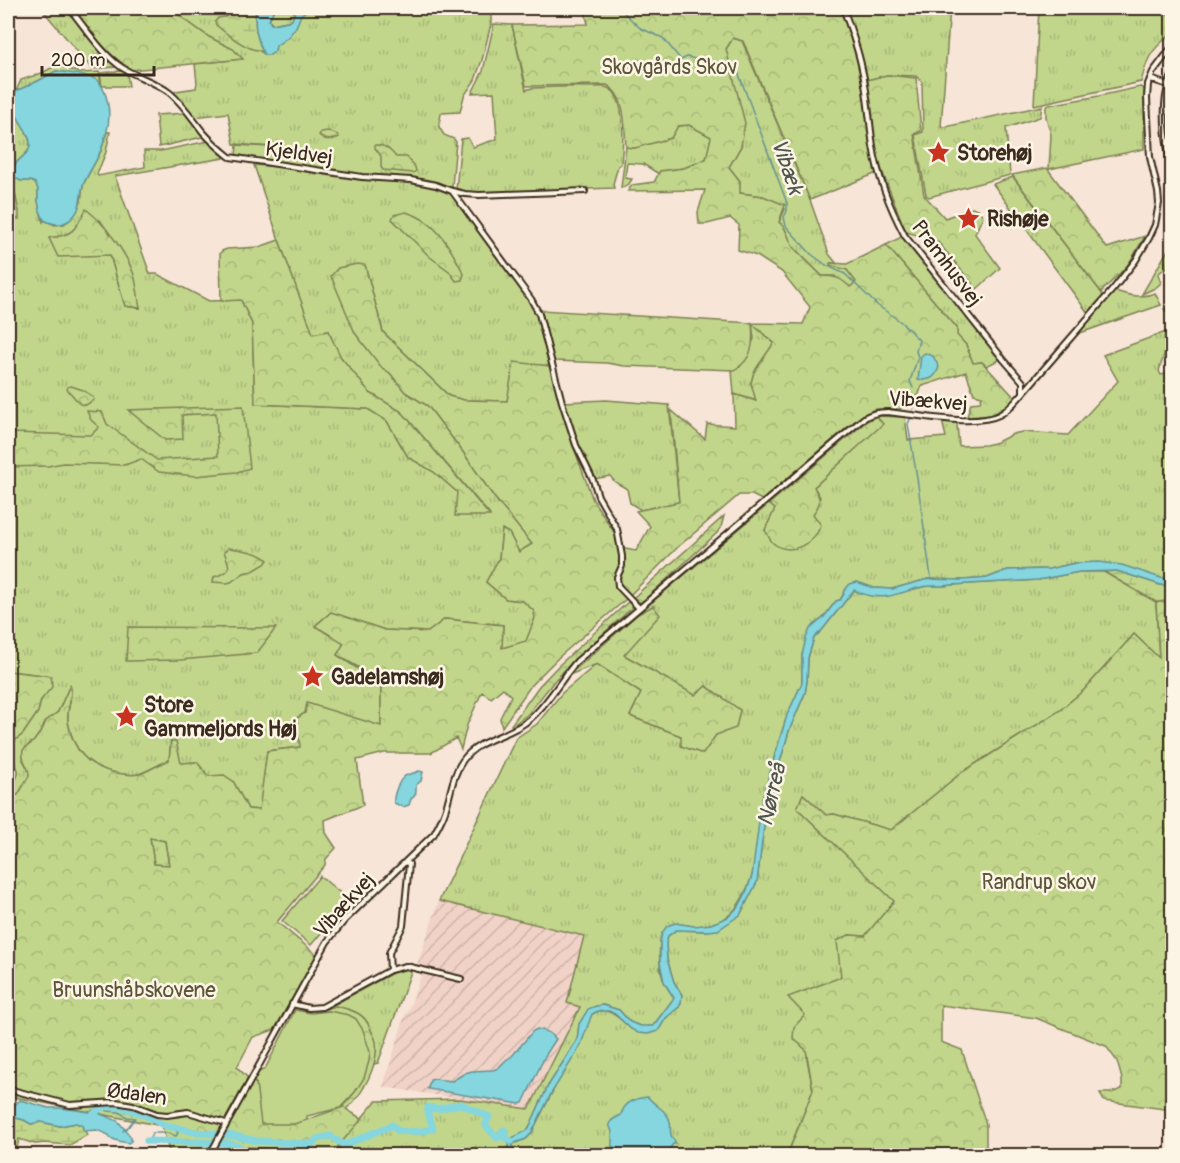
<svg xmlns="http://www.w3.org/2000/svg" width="1180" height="1163" viewBox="0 0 1180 1163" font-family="Pangolin,sans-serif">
  <defs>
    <pattern id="industrial-furrows" width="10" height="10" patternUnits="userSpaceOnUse" patternTransform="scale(1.5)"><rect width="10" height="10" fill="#f0d2c7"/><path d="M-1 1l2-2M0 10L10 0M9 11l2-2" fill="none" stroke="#cfb4aa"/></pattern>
    <pattern id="grass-tufts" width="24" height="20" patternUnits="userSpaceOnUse" patternTransform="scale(1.5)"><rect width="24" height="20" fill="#c1d68b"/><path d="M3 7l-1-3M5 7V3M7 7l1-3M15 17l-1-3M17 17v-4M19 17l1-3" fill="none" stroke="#a7b878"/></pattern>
    <pattern id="forest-crowns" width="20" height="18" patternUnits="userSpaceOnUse" patternTransform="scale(1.5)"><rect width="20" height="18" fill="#c1d68b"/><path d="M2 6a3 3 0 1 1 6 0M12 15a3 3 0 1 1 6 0" fill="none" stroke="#a7b878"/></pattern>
    <pattern id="wetland-marsh" width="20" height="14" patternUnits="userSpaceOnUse" patternTransform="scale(1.5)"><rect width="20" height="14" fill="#c1d68b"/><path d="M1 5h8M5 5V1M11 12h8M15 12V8" fill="none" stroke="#a7b878"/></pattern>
  </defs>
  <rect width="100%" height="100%" fill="#f7e5d7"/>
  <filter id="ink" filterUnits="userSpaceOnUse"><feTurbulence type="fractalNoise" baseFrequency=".0167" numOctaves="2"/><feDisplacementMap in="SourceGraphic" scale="12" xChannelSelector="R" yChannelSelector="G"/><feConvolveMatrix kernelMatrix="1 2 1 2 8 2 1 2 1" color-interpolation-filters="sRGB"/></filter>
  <g filter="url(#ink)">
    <polygon fill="url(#industrial-furrows)" points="439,901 584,936 567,1003 580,1006 529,1109 383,1087 405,1015 408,1012 424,967 417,965"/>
    <g fill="url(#grass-tufts)" stroke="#7e8054" stroke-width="1.5" fill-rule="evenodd">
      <polygon points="41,8 66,8 116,67 92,69"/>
      <path d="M 201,8 L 491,8 L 491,24 L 482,60 L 475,80 L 464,96 L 460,112 L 441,113 L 439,127 L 444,135 L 454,139 L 456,142 L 452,186 L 453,195 L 535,309 L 550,366 L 514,363 L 508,401 L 464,400 L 449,396 L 383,332 L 365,265 L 382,368 L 390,373 L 405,392 L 428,406 L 463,452 L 494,497 L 532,544 L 519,552 L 509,533 L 502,530 L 499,558 L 486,582 L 506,599 L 523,601 L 534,611 L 535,618 L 526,642 L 502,648 L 503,625 L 445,619 L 428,632 L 385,630 L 331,612 L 315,626 L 344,644 L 337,655 L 381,684 L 381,727 L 305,713 L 297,718 L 301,747 L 267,751 L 260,810 L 248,809 L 233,781 L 208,776 L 197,762 L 181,763 L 171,741 L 169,760 C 159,764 149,771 139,774 C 132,776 123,774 116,773 C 87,767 73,750 68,722 C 66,710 74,696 70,685 L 58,712 L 46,721 L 42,730 L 34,741 L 26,747 L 23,760 L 30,773 L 29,776 L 18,795 L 8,799 L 8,788 L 10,788 C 22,772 20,771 9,755 L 10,748 L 14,741 L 23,734 L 38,712 L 41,700 L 50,676 L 8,671 L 8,98 L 13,102 C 14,116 32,135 30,146 C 28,154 23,156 18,161 C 14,164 13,169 11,174 L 21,181 L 31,181 L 35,183 L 38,189 L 38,201 L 43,222 L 44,220 L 55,225 L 64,224 L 71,219 L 81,202 L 83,185 L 101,151 L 107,132 L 110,132 L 106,152 L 97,174 L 98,176 L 145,167 L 144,151 L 161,151 L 208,141 L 224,156 L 224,158 L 115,176 L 150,274 L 157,274 L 209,301 L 241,300 L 252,324 L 255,404 L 368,409 L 387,421 L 408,457 L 434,472 L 457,492 L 490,515 L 402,412 L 370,393 L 340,357 L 328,331 L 313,335 L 279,240 L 254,165 L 278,167 L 272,147 L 234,144 L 228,113 L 194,117 L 174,93 L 176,91 L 196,88 L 197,83 L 195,64 L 242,59 L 233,49 L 209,37 L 173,11 ZM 100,220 L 123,254 L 133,274 L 140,308 L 125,306 L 110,255 L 49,238 L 65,236 L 77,227 Z"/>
      <polygon points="845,8 950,8 941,126 945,127 1042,106 1040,117 1006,128 1010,175 929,197 926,195 915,135 923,132 922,82 916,76 887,75 867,80 857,43"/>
      <path d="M 1039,8 L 1165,8 L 1171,20 L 1169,36 C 1150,51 1147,59 1141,82 L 1034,105 Z"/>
      <path d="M 494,24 L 512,25 L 526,90 L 532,88 C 552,87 573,86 594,87 C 598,87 604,86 608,88 C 627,95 623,148 621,164 L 618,166 L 613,184 L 614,188 L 472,193 L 459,191 L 456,190 L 461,139 L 468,138 L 473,147 L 497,139 L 494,92 L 472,93 L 483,71 Z"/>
      <polygon points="733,38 742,41 810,200 829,254 837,264 831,263 847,270 857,282 850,287 834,276 822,276 793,247 784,227 779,222 785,209 763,196 739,193 740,181 729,167 741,146 726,49"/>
      <polygon points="57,65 80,73 99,72 101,85 97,80 63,72 56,71 38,81 16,91 21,80 42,73"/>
      <polygon points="1140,87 1144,89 1144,149 1049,169 1051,135 1046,117 1046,107 1049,105 1099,96"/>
      <polygon points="186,113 203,134 202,137 159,147 156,115"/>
      <polygon points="689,125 712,137 706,159 684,168 660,171 659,174 643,164 627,163 625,178 632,179 629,184 621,188 626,147 635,148 678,126"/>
      <polygon points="1013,177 1101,292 1103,296 1088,313 993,184"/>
      <polygon points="901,237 906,240 1001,359 986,366 982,362 973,363 966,345 956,335 957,328 886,245"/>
      <path d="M 1115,291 C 1128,295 1141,299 1155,293 L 1161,305 L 1077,334 Z"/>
      <path d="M 1172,306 L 1172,329 L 1159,371 L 1161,375 L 1172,373 L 1172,580 L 1075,563 L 1049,569 L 1008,570 L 987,578 L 978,579 L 961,580 L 928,579 L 892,589 L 874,588 L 857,582 L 844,593 L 840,600 L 836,601 L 824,617 L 810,629 L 802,655 L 802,683 L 787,716 L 775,753 L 752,876 C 741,906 729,927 693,926 C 685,925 677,922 670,925 C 655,933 659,969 664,982 C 667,988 671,993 674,998 L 653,1026 L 641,1027 L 630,1022 L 619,1010 L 603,1005 L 596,1006 L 579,1024 L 577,1040 L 548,1086 L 528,1130 L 508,1146 L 511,1155 L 344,1155 L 338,1146 L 376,1101 L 459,1099 L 529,1109 L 580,1007 L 567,1003 L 584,936 L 439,901 L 516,738 L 537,724 L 562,693 L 597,664 L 641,693 L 630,716 L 681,736 L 716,735 L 740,710 L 706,686 L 695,696 L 624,655 L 653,606 L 638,614 L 769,504 L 775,509 L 765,530 L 813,514 L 820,497 L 814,487 L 882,424 L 876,416 L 905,417 L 908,440 L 946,437 L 942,421 L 958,422 L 957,425 L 959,446 L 986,445 L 997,442 L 1013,434 L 1022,432 L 1068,435 L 1118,381 L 1103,355 L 1166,332 L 1171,317 L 1164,309 Z"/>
      <polygon points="752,323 774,343 754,372 751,383 757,401 734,394 732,370 740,367 754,339"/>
      <polygon points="606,400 669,405 679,502 641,510 630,503 627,489 615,482 610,476 594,479 577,444 564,402"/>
      <path d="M 1079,572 L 1104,572 L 1156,602 L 1159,658 L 1134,634 L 1084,690 L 1059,711 L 961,773 L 891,830 L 834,814 L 826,815 L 803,794 L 797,808 L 895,901 L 865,936 L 849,935 L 841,977 L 805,1015 L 807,1059 L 813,1090 L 787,1155 L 514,1156 L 512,1144 L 526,1139 L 531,1134 L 592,1014 C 608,1004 620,1019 631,1029 L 658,1030 L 666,1018 L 679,1007 L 682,995 L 674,982 L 667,959 L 666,943 L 668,936 L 676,930 L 708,931 L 740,915 L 757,882 L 766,810 L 789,731 L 805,693 L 807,682 L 808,658 L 814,638 L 823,629 L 854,590 C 879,602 897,592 923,587 C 932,585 941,587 951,585 L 1038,580 Z"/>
      <polygon points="150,837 165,841 169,866 154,864"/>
      <path d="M 403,969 L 412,969 L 378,1063 L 374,1064 C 376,1055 373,1048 372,1040 C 370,1034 370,1027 367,1022 C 359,1010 341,1006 328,1008 L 396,971 Z"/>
    </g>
    <g fill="url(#forest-crowns)" stroke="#7e8054" stroke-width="1.5" fill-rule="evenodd">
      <path d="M 584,8 L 841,8 C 848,27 855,46 859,66 C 867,101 869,137 877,173 L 810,200 L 743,41 L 733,38 L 726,49 L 745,123 L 741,146 L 729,167 L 740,181 L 740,193 L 763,196 L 785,205 L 779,222 L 784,227 L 793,247 L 822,276 C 835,276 841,278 850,287 L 856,282 L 847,270 L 830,265 L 830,263 L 847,264 L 886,245 L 957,328 L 957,335 L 966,345 L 973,363 L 982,362 L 1015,398 L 994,415 L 967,417 L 971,403 L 980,402 L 982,396 L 974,394 L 966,372 L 922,386 L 918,396 L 900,409 L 874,409 L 858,418 L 762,500 L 752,495 L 739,495 L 679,546 L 625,600 L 559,657 L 532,684 L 502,727 L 500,718 L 511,696 L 503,688 L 491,698 L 482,692 L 467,725 L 461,749 L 456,738 L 431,753 L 384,753 L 357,760 L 363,805 L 325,820 L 326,833 L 336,848 L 326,859 L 325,865 L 277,922 L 317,955 L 274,1030 L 253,1037 L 237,1067 L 248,1078 L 205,1155 L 170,1155 L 162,1126 L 8,1096 L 8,799 L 18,795 L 29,776 C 30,767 20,760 23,750 L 34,741 L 42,730 L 46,721 L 58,712 L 70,685 C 74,695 66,709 68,722 C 73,750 87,767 116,773 C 123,774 131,776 139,774 C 149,771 159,764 169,760 L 171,741 L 176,741 L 181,763 L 197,762 L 208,776 L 224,775 L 233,781 L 248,809 L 259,810 L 267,751 L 300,747 L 297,718 L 305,713 L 307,703 L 381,726 L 381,684 L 358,667 L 337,655 L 344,643 L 315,626 L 331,612 L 385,630 L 428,632 L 445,619 L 503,625 L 502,648 L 526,641 L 535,618 L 534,611 L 523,601 L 506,599 L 486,582 L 499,558 L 502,529 L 509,533 L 519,552 L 532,544 L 494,497 L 463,452 L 428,406 L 405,392 L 390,373 L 382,368 L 355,333 L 331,276 L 338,268 L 357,264 L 365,265 L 383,332 L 449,396 L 464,400 L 507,401 L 514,362 L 550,366 L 574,448 L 593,500 L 625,549 L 636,551 L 650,526 L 636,511 L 679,502 L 671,410 L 705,439 L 707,424 L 735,426 L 734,394 L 756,401 L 751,383 L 754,372 L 774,343 L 752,324 C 754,343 753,360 734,370 L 624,366 L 607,363 L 554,361 L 544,320 L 541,310 L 752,323 L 803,324 L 810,307 L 782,272 L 757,256 L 738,250 L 739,225 L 730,218 L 707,224 L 699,224 L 698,212 L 705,190 L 628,191 L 632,185 L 654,182 L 660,171 L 684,168 L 706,159 L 711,137 L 689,125 L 678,126 L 671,138 L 635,148 L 626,147 C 624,126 627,97 607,85 L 526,86 L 512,25 L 588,24 ZM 150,838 L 165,841 L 169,865 L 154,864 Z"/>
      <polygon points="173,11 209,37 233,49 243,59 131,70 107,51 79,18 81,14"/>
      <polygon points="887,75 916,78 921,131 914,134 924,195 945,218 971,208 978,209 983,216 975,234 1000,268 977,289 937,241 906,232 882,171 875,148 867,80"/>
      <path d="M 328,131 L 338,135 L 339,137 C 332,141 324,141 319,135 L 321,132 Z"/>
      <path d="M 375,145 C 386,145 390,150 396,157 L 407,157 L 415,167 L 416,171 L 413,173 L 383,170 L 381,167 L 381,156 L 375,148 Z"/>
      <path d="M 8,166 L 9,181 L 14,189 L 19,211 L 19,219 L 13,218 C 7,202 7,183 8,166 Z"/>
      <polygon points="1047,168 1107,248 1145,236 1128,265 1101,292 1012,175"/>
      <path d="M 86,209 C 105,224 126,252 134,275 C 137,285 138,297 140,308 L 125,306 L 110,255 L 58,257 L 49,238 C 73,235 75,231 86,209 Z"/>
      <path d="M 406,212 C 438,221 450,248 464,274 L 462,280 L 456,281 L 449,271 L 430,257 L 392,219 L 394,215 Z"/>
      <polygon points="279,240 313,334 328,331 341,357 370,393 402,412 490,516 455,516 457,492 434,472 408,457 387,421 368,409 255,404 252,324 241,300 221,301 220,253 222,251 227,249 259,247"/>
      <polygon points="1172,243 1172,266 1165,268 1158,274 1161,283 1155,288 1142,294"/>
      <polygon points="71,386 83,390 93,397 94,400 86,405 80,404 67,389 67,387"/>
      <polygon points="243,406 250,468 237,472 195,476 159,472 141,459 125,465 63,463 48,466 8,467 8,433 91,435 99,427 91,420 87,411 102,412 107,424 157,460 218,456 216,413 182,415 183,439 165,440 128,410"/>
      <path d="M 876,416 L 883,424 L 814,487 C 821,500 822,502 813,514 L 821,525 C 814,544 790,557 773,543 C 770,540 767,534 765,530 L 775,509 L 769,504 L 867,421 Z"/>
      <polygon points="724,516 721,527 717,533 641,603 633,598"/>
      <path d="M 229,548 C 240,549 262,553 268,560 L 265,564 L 253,571 L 244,573 L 231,582 L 227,583 L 213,582 L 214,577 C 231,571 232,570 224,552 Z"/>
      <polygon points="1172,601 1172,1110 1104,1101 1100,1093 1111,1093 1122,1089 1122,1079 1117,1061 1106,1046 1036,1018 941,1005 941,1042 962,1050 986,1124 986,1155 787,1156 813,1090 806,1050 793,1038 794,1027 805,1015 788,997 841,977 837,941 849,935 865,936 894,901 797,808 803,794 826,815 834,814 891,830 961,773 1059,711 1084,690 1134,634 1159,658 1156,602"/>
      <polygon points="628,602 633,607 577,657 555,680 528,714 512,726 511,725 539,686 558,666"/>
      <polygon points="653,606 660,615 624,655 695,695 706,686 740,710 736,728 716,735 703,754 681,746 681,736 630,716 641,693 597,664 569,675 638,614"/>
      <polygon points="128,627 276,628 257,653 180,660 126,661"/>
      <path d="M 8,671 L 51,676 L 52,687 L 41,700 L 38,712 L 23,734 L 14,741 L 10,748 L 10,755 C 20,771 22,771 10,788 L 8,788 Z"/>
      <path d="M 336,1006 C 343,1008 352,1010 359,1014 C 364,1017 368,1023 370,1028 C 372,1032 375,1037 376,1042 C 379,1063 363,1096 346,1109 L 362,1119 L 338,1146 L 344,1155 L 309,1155 L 312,1152 L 219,1145 L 253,1081 L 294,1124 L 344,1107 L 343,1106 L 355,1092 L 329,1011 L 314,1012 Z"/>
    </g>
    <g fill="url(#wetland-marsh)" stroke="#7e8054" stroke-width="1.5">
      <path d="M 236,8 L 256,8 C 254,28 256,34 263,53 L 258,50 C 247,50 224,32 216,25 L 215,22 L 218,18 L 225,17 Z"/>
      <polygon points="277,8 299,8 295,11 292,20 272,24 269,20 273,11"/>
      <polygon points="1117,571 1164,586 1172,586 1172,601 1156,602 1104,572"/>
      <polygon points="8,1116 24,1120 31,1124 41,1122 60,1126 76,1123 82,1125 87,1135 70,1145 45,1143 35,1144 19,1139 17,1148 8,1145"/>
    </g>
    <g fill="#c1d68b" stroke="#7e8054" stroke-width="1.5">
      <polygon points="121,71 127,74 129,86 102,86 100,73"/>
      <polygon points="237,145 269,147 274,163 236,157"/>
      <polygon points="320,876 349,900 311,945 282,921"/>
      <polygon points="295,1010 311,1013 329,1011 349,1015 356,1019 363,1030 370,1052 369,1061 364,1078 355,1092 340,1108 307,1116 307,1120 294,1124 261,1124 256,1083 253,1081 259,1072 265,1069"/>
    </g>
    <g fill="#85d6de" stroke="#679191" stroke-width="1.5">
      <path d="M 256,8 L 277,8 L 273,11 L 269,20 L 271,24 L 274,24 L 292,20 L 295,11 L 299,8 L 309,8 L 301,15 L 296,27 L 288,37 L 276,46 L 275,51 L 270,55 L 265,55 L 263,53 C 256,34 254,28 256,8 Z"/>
      <path d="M 56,71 C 64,72 91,76 97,80 C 102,84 104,90 106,96 C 112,116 108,131 101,150 C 96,162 89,172 84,183 C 79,194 83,207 73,217 C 64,226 55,226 44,220 L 40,211 L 38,201 L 38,189 L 35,183 L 31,181 L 21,181 L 13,177 L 11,174 C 13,169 15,164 18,161 C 23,155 29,154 30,146 C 32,129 5,114 16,91 L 38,81 Z"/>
      <path d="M 925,353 L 933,356 L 939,367 C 935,379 930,380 918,380 L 921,356 Z"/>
      <path d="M 1098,562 L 1122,565 L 1161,578 L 1172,580 L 1172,586 L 1164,586 L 1117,571 L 1079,572 L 1038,580 L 951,585 C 941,587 932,585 922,587 C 904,591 886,601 867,595 C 862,594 858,592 854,590 L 823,629 L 814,638 L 808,658 L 807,682 L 805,693 L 789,731 L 766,810 L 757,882 L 740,915 L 718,930 L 708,931 L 676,930 L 668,936 L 666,943 L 667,959 L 674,982 L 682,995 L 681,1003 L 679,1007 L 666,1018 L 658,1031 L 648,1034 L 638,1033 L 631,1029 L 615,1014 L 609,1011 L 598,1011 L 592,1014 L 580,1047 L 552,1092 L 531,1134 L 526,1139 L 512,1144 L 514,1155 L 511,1155 L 508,1146 L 510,1139 L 528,1130 L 548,1086 L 577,1040 L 579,1024 L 588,1009 L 596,1006 L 603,1005 L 619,1010 L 630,1022 L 641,1026 L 653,1026 L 674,998 L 664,982 L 660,963 L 660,942 L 662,933 L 667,926 L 675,923 L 694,926 L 711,924 L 728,917 L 739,906 L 745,895 L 752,876 L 762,799 L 787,715 L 802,683 L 802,655 L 806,638 L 810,629 L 824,617 L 836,601 L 840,600 L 844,594 L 843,592 L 850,584 L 857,582 L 874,588 L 892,589 L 928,579 L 961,580 L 978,579 L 987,578 L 1008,570 L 1049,569 L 1075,563 Z"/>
      <path d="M 419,771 L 423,772 L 421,781 L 416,785 C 416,791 417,796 411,799 L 409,805 L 403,807 L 394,803 C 393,796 398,781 405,776 C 409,774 415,773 419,771 Z"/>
      <path d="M 537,1029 C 545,1030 551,1033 556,1039 L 545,1056 L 523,1103 L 520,1104 L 428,1089 L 430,1080 L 434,1079 L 452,1081 L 465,1073 L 472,1071 L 493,1070 L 498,1068 L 506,1060 L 512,1056 L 533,1031 Z"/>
      <path d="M 648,1097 C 653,1104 661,1107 667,1115 C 673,1123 669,1127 671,1135 C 672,1138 675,1141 676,1144 L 673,1144 L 670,1148 L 671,1155 L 620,1155 L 618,1148 L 612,1147 L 612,1132 L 609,1124 L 612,1120 L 621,1115 C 624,1102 635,1098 648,1097 Z"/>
      <polygon points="20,1100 49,1108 61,1108 90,1112 93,1110 96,1112 118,1121 131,1137 131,1141 128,1143 118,1141 110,1138 109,1135 97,1130 84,1131 82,1125 76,1123 60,1126 41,1122 31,1124 24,1120 8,1116 8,1107 13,1107"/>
    </g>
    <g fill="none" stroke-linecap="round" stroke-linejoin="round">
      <g stroke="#679191" stroke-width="1.5">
        <polyline points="619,8 640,28 663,38 681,60 687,57 737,69 787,203 787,211 784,217 786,226 811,254 826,265 845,274 877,305 901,322 919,340 916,351 918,357 910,381 913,388"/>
        <polyline points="913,410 917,399 916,396"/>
        <polyline points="911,417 908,424 917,478 931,578"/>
        <polyline points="105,1107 107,1111 119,1112 127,1117 135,1118 129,1126 123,1131"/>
        <polyline points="149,1141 152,1133 168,1133 176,1136 178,1133 175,1129 176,1126"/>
      </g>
      <g stroke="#85d6de" stroke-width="7">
        <path d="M 91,1117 L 100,1108 C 118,1103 136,1110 152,1119"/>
        <polyline points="156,1121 161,1124 195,1132 230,1135 257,1141 311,1144"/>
        <path d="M 336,1140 L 345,1145 L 392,1125 L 398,1131 C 409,1132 423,1133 433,1128 C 431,1120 426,1116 428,1107 L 437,1109 L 461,1104 L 489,1117 L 486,1123 L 486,1126 L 497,1138 L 499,1137 L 502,1131 L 504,1130 L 506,1132 L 505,1136 L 506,1139 L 512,1141"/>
        <path d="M 147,1141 L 228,1143 C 235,1145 240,1147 246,1150 C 258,1154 287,1153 301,1155 L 317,1139 L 331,1136"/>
      </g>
      <defs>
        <g id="minor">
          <path d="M 69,8 C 85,27 100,52 121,67 C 136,77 155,81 170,93 C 183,104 192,118 203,132 C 211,141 220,149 230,157 L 362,177 L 411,180 L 436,185 L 452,191 L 465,194 L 479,195 L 585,191"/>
          <path d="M 843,8 C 850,27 858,48 862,69 C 868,94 869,120 873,146 C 878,178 890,208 905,236 L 1004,360 L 1023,382 L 1023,393"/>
          <polyline points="1150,79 1168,85"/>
          <path d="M 1172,172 C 1172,162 1168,153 1167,143 C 1164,123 1163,95 1172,76"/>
          <polyline points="452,191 531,299 539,314 562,402 576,445 593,480 598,496 617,529 622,556 622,566 617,577 618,586 639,608"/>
          <polyline points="390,970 389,953 403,926 409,864 406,862"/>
          <polyline points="292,1004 309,1008 322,1007 390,970 406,966 461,979"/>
          <polyline points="8,1089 70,1105 116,1102 133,1105 157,1114 167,1115 188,1112 226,1123"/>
          <path d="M 209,1156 L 327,942 L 345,920 L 434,834 C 439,825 443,818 446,808 C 451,792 453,774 463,760 C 480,737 510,737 530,719 C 548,704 561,679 577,661 L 864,418 C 872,413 879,412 888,412 C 916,415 975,427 999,415 C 1009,410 1016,401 1023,393 L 1114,288 L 1136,260 L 1149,238 L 1155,225 L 1159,203 L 1158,192 L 1150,157 L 1147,98 L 1148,84 L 1153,72 L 1172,47"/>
        </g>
      </defs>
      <use href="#minor" stroke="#3b2a1e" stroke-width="8"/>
      <use href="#minor" stroke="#fcf5e5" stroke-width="4"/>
    </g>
  </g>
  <defs>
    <symbol id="sight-bare" viewBox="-9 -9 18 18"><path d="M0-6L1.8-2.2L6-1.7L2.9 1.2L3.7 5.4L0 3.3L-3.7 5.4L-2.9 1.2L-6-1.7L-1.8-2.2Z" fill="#c8321e" stroke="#fcf5e5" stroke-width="2.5" paint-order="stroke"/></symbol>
  </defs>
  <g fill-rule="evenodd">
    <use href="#sight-bare" x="922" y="136" width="33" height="33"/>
    <use href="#sight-bare" x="952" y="202" width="33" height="33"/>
    <use href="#sight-bare" x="296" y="660" width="33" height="33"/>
    <use href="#sight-bare" x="110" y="700" width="33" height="33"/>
  </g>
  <g text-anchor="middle" stroke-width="5" stroke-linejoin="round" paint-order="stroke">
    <g font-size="21" fill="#5c5539" stroke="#fcf5e5">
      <text x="669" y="74">Skovgårds Skov</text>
      <text x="1039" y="889">Randrup skov</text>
      <text x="134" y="997">Bruunshåbskovene</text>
    </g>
    <g font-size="21" fill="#3b2a1e" stroke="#fcf5e5">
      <text transform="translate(299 153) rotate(8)" y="7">Kjeldvej</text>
      <text transform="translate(947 263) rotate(53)" y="7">Pramhusvej</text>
      <text transform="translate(928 401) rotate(4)" y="7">Vibækvej</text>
      <text transform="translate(344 905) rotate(-48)" y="7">Vibækvej</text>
      <text transform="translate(137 1094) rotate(8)" y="7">Ødalen</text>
    </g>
    <g font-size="21" font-weight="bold" fill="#3b2a1e" stroke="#fcf5e5" text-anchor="start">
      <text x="957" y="160">Storehøj</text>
      <text x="987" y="226">Rishøje</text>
      <text x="331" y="684">Gadelamshøj</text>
      <text x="144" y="712">Store<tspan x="144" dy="24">Gammeljords Høj</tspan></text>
    </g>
    <g font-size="22" font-style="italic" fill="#4e554e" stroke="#fcf5e5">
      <text transform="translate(788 166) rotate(71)" y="8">Vibæk</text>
      <text transform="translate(771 794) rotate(-77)" y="8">Nørreå</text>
    </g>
  </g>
  <rect width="1180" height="1163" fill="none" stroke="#fcf5e5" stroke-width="30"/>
  <rect x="15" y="15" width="1150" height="1133" fill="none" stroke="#3b2a1e" stroke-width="2" filter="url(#ink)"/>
  <path d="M42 66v9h112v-9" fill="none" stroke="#3b2a1e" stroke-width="3"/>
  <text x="51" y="66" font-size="18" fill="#3b2a1e" stroke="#fcf5e5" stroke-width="4.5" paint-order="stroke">200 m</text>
</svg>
